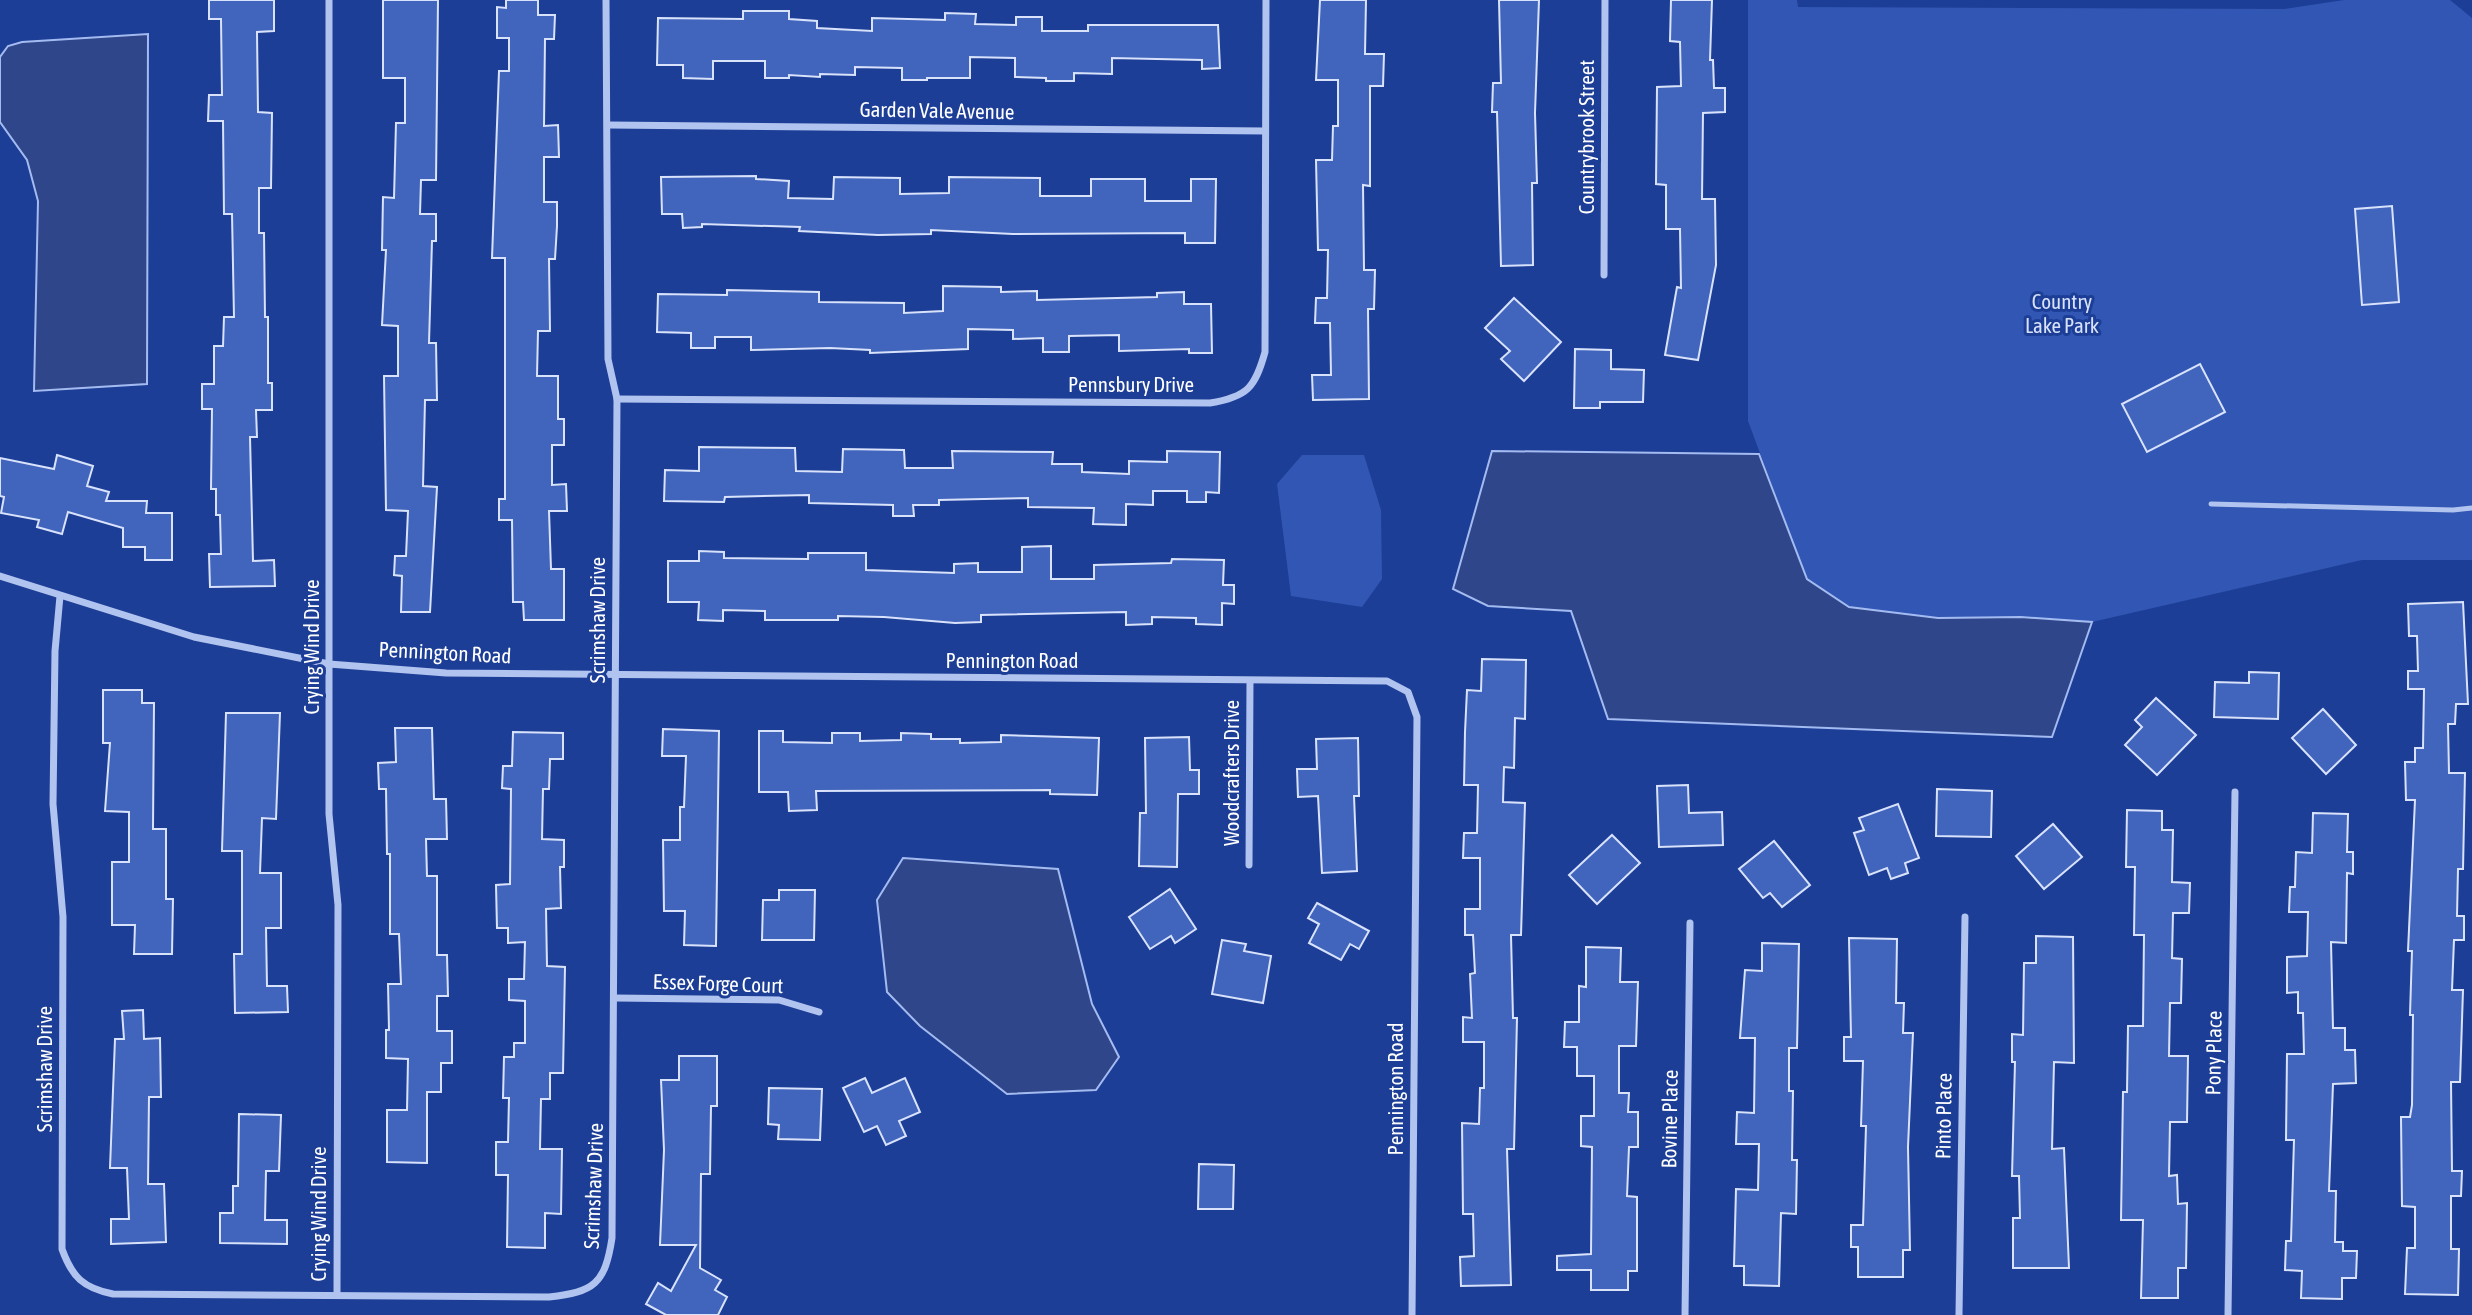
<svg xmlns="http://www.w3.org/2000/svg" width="2472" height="1315" viewBox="0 0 2472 1315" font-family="'Asap Condensed',sans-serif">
  <rect width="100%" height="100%" fill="#1d3e96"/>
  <g fill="#3156b4">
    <polygon points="1748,0 1797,0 1798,7 2284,9 2344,0 2450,0 2472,18 2472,560 2362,560 2092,622 2021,617 1938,618 1849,607 1807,579 1748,421"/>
    <polygon points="1302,455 1364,455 1381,510 1382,579 1362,607 1291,596 1277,484"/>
  </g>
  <g fill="#2f478a" stroke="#a4bbf1" stroke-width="2">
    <polygon points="148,34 147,384 34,391 38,201 27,160 0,122 0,57 8,46 22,42"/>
    <polygon points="1492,451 1759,454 1807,579 1849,607 1938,618 2021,617 2092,622 2052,737 1608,719 1571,611 1488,606 1453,589"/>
    <polygon points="903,858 1058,869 1092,1004 1119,1057 1096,1090 1007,1094 920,1026 887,992 877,900"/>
  </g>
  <g fill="#4164bc" stroke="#d8e2fb" stroke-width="2">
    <polygon points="209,0 274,0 274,31 257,32 258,112 272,113 271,188 259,188 259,233 264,233 265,317 268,317 268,383 272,383 272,410 256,410 257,437 250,437 253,561 274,560 275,586 210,587 209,554 221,554 220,515 216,515 216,489 211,489 212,409 202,409 202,384 214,384 214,346 223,346 224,317 234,317 232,214 224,214 223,121 208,121 209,95 222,95 221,19 209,19"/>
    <polygon points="383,0 438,0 436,180 421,180 420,214 436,214 436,241 432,241 429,343 436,343 437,400 425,400 423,486 437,487 430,612 401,612 402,576 394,575 395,556 406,556 408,511 386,510 384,376 398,376 398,326 382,325 386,250 382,250 383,197 394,198 396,123 405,123 405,78 383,78"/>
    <polygon points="506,0 538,0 538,15 555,15 554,39 545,39 544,126 558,125 559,157 544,157 544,202 557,202 557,226 555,259 549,259 550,331 538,331 537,376 558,376 558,419 564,419 564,445 552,445 552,485 566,484 567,511 549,511 551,569 564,569 564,620 524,620 523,602 513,602 512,520 499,520 499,499 505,499 505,258 492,258 499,71 509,71 509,38 497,38 497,7 506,8"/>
    <polygon points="1320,0 1366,0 1365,54 1384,54 1383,86 1370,86 1370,186 1363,185 1364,270 1375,270 1374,309 1368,309 1369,399 1313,400 1312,375 1331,375 1330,323 1315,323 1316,298 1327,298 1328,250 1318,250 1316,160 1332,160 1333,126 1338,126 1338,80 1316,80"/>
    <polygon points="1499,0 1539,0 1535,113 1537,183 1532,183 1533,265 1501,266 1497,112 1492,112 1493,83 1501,83"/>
    <polygon points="1671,0 1712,0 1710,60 1713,60 1714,88 1725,88 1725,112 1703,113 1702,199 1715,199 1716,265 1698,360 1665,355 1677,287 1681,288 1680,229 1666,229 1666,185 1656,184 1657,87 1681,86 1680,42 1670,41"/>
    <polygon points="743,11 789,11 789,19 817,21 817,28 872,31 872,18 945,20 945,13 976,14 975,24 1016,25 1016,17 1042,17 1042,31 1088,31 1088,25 1218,25 1220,68 1202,69 1202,60 1112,58 1112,74 1074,73 1074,81 1046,81 1046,78 1015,77 1015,58 970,57 970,78 927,78 927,80 902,80 902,68 855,67 855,75 820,74 820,77 789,75 789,78 765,78 765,61 713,61 713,79 683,78 683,65 657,65 658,18 743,19"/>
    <polygon points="756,176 756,179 789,181 788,198 833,199 834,177 900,178 900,194 949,193 949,177 1040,178 1040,196 1091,196 1091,179 1145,179 1145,201 1191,201 1191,179 1216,179 1215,243 1185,243 1185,233 1013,234 931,230 931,234 878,235 799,231 800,227 702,224 702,227 683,228 682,214 662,214 661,177"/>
    <polygon points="2392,206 2399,302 2362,305 2355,209"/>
    <polygon points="943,286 1001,287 1001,292 1037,291 1037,300 1157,297 1157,293 1184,292 1184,304 1211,304 1212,353 1189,353 1189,349 1119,351 1119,335 1069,336 1069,352 1043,352 1043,338 1013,339 1013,330 968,329 968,349 870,353 870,350 830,348 751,350 751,337 715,337 715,348 691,348 691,333 657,332 658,294 727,295 727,290 819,292 819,302 904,303 904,313 943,311"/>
    <polygon points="1514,298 1561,342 1524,381 1501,359 1510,351 1485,328"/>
    <polygon points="1575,349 1611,350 1611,369 1644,370 1643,402 1600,402 1600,408 1574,408"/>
    <polygon points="2200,364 2225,412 2147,452 2122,404"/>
    <polygon points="699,447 795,448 796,471 842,472 843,449 904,450 905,468 953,468 952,451 1053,452 1052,464 1082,464 1082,472 1129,474 1129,461 1167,462 1167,451 1220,452 1219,493 1206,492 1206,502 1187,502 1187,491 1153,491 1153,505 1126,504 1126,525 1093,524 1094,508 1028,507 1028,498 939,500 939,505 913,505 914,516 893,516 893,505 809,503 809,495 725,497 724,502 664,501 665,470 699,471"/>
    <polygon points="57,455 93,466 87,486 109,492 106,501 147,501 146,513 172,513 172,560 145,560 145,547 123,547 123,528 68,512 62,534 37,527 39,520 1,513 4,497 0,496 0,458 54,469"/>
    <polygon points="1051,546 1051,579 1094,579 1094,565 1171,563 1172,559 1224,560 1223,585 1234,585 1234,604 1222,603 1222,625 1196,624 1196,618 1152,617 1152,624 1126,625 1126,612 981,615 981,622 955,623 884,617 838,616 838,620 765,620 765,611 723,610 723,621 698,620 699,602 668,602 668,561 699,561 699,551 724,552 724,558 808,559 808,553 866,553 866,570 954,573 954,564 978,563 978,572 1022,572 1022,547"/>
    <polygon points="2463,602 2468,704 2456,704 2455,724 2448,724 2449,773 2465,773 2463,869 2458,869 2457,916 2464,916 2464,940 2454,940 2452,990 2463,990 2460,1082 2451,1082 2452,1171 2462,1171 2461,1196 2451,1196 2451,1249 2459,1249 2458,1295 2405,1294 2407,1248 2415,1248 2415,1207 2402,1206 2401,1117 2410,1117 2412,1105 2413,1015 2410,1015 2412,951 2408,951 2415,800 2406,800 2405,762 2415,762 2415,748 2423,748 2424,689 2408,689 2408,671 2418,671 2417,636 2409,636 2408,604"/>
    <polygon points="1482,659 1526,660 1525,719 1515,718 1514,768 1504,767 1503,802 1525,803 1521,935 1511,935 1513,1018 1517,1018 1514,1149 1507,1149 1511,1285 1461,1286 1460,1257 1474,1256 1473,1214 1463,1214 1462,1123 1479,1124 1480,1088 1484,1088 1484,1042 1463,1042 1463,1017 1472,1018 1470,974 1475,973 1473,935 1465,935 1465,909 1480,909 1480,858 1463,858 1464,833 1477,833 1478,785 1464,785 1465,732 1467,690 1481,691"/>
    <polygon points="2249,672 2279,673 2278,719 2214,717 2215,682 2249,683"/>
    <polygon points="103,690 142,690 142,703 154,703 153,829 166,829 166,899 173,899 172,954 134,954 135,925 112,925 112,862 129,862 129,812 105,811 110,743 103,743"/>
    <polygon points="2156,698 2196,735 2157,775 2125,745 2142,727 2135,720"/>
    <polygon points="2323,709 2356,745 2326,774 2292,738"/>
    <polygon points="226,713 280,713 276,819 262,818 260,873 281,873 281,928 266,928 267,986 287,986 288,1012 235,1013 234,954 242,954 242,851 222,851"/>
    <polygon points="395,728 432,728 434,799 446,799 447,839 426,839 427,876 437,876 437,955 447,955 448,996 437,996 437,1031 452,1031 452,1063 441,1063 441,1092 427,1092 427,1163 387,1162 387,1110 407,1110 408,1059 386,1058 386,1030 389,1030 388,984 401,984 399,934 390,934 390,854 387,854 386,789 379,789 378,763 396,762"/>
    <polygon points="663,729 719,731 716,946 684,945 685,911 664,911 663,840 680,840 680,807 684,807 686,756 662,756"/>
    <polygon points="759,731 783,731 783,742 832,743 832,733 860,733 860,741 901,740 901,733 931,734 931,739 960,739 960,743 1001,742 1001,735 1099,738 1097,795 1050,794 1050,790 816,791 817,810 789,811 788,792 759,792"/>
    <polygon points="513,732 563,733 563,759 550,759 549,789 543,789 542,839 564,840 564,867 560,867 561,908 546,909 547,966 565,967 563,1073 550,1073 550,1099 541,1099 540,1149 562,1149 561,1214 545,1213 545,1248 507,1247 508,1175 496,1175 496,1142 508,1142 509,1098 503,1098 504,1057 514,1057 514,1043 525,1043 525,1001 509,1000 509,979 524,979 525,942 508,943 508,928 497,928 496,885 510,884 511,789 502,788 503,766 512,766"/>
    <polygon points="1189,737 1190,770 1199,770 1199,794 1178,794 1177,867 1139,866 1140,813 1146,813 1145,738"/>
    <polygon points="1358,738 1359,796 1354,796 1357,871 1322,873 1318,796 1298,797 1297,769 1317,769 1316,739"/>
    <polygon points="1688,785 1689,813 1722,812 1723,845 1659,847 1657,786"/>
    <polygon points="1937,789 1992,791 1991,837 1936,836"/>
    <polygon points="1898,804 1919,858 1905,863 1908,873 1891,879 1887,868 1869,875 1854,833 1864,830 1859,818"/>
    <polygon points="2127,810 2162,811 2162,830 2173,830 2172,882 2190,883 2189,913 2173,913 2172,958 2182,959 2181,1003 2170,1003 2169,1056 2188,1056 2187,1122 2170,1122 2169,1176 2177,1175 2178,1204 2187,1203 2186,1268 2178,1268 2178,1298 2141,1298 2143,1220 2121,1220 2123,1092 2127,1092 2128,1026 2143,1026 2144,935 2134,935 2135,867 2126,867"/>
    <polygon points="2313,813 2348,814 2347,852 2353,852 2353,874 2347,873 2346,943 2331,942 2333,1028 2345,1028 2345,1050 2355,1050 2356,1083 2333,1084 2329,1191 2336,1191 2335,1242 2343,1242 2343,1251 2357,1251 2356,1278 2342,1278 2342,1299 2301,1298 2302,1271 2285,1270 2286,1241 2291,1241 2294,1140 2286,1140 2287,1054 2304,1054 2303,1013 2298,1013 2298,992 2287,993 2287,957 2307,956 2308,912 2289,912 2290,887 2295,887 2296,852 2312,853"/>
    <polygon points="2053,824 2082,857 2044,889 2016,856"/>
    <polygon points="1612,835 1640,863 1597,904 1569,875"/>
    <polygon points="1774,841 1810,885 1782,907 1770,893 1763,898 1739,869"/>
    <polygon points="1170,889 1196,929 1175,943 1171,936 1150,949 1129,917"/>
    <polygon points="779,890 815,890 814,940 762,940 763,900 779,900"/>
    <polygon points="1317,903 1369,931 1359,949 1350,944 1341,960 1309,943 1319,924 1308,918"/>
    <polygon points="2036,936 2073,937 2074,1063 2054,1062 2052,1149 2064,1148 2069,1268 2013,1268 2013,1218 2020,1218 2019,1176 2012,1176 2015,1062 2012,1062 2012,1034 2023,1035 2024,963 2036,963"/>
    <polygon points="1849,938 1897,939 1896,1003 1904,1003 1903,1033 1913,1033 1908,1147 1910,1250 1903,1250 1903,1277 1858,1277 1858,1247 1851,1247 1851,1225 1863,1225 1866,1126 1861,1126 1863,1061 1844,1061 1844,1037 1851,1037"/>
    <polygon points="1222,940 1246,944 1244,951 1271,956 1263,1003 1212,994"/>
    <polygon points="1762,943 1799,944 1797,1048 1789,1048 1789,1091 1793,1091 1792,1160 1797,1160 1796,1214 1781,1213 1779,1286 1744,1285 1744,1266 1734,1266 1736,1189 1758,1190 1759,1144 1736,1144 1737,1112 1754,1113 1755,1038 1740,1038 1745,970 1762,971"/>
    <polygon points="1586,947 1621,948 1620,982 1638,982 1636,1046 1619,1046 1619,1093 1629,1093 1628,1112 1638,1112 1638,1147 1629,1147 1627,1196 1637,1197 1637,1271 1628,1271 1628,1290 1591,1290 1591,1270 1557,1270 1557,1256 1591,1254 1592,1147 1581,1146 1581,1116 1594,1116 1594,1076 1577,1076 1577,1047 1564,1047 1565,1022 1579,1022 1579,986 1586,987"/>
    <polygon points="143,1010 144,1039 160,1038 161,1097 149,1097 148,1184 164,1184 166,1242 111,1244 111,1219 129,1219 127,1168 110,1168 115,1039 124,1039 122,1011"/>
    <polygon points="679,1056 717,1056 717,1106 711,1106 710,1174 701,1174 700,1268 721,1280 715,1290 727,1297 718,1315 666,1315 646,1304 658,1283 671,1291 696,1245 660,1245 664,1150 661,1080 679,1080"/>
    <polygon points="865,1078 872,1093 905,1078 920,1112 899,1121 906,1136 886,1145 877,1126 864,1132 843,1088"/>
    <polygon points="769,1088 822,1089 820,1140 778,1139 779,1125 768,1124"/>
    <polygon points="239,1114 281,1115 279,1171 266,1171 265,1220 287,1220 287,1244 220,1243 220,1213 233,1213 233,1186 238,1186"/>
    <polygon points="1199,1164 1234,1165 1233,1209 1198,1209"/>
  </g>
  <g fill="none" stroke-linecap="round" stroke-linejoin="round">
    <polyline stroke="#b1c3ef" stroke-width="5" points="2211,504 2453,510 2472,508"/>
    <g stroke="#b1c3ef" stroke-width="7">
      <polyline points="329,0 329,814 338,905 337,1294"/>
      <polyline points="609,125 1265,131"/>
      <polyline points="1604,275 1605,0"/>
      <path d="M 617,399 L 1210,403 C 1247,397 1255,388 1265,352 L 1266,0"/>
      <polyline points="0,576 194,637 329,664 446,673 1387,681 1408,692 1417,717 1412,1315"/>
      <path d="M 60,596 L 55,651 L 53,804 L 63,917 L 62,1249 C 72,1277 83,1288 113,1294 L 549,1297 C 594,1292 605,1284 612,1238 L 617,399 L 608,359 L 606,0"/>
      <polyline points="1249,865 1250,681"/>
      <polyline points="615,998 779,1000 819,1012"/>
      <polyline points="1685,1315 1690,923"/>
      <polyline points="1959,1315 1965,917"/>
      <polyline points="2228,1315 2235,792"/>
    </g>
  </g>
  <g text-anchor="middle" stroke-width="6" stroke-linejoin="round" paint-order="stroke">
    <g font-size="21" fill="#fff" stroke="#1d3e96">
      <text transform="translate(937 111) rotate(1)" y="7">Garden Vale Avenue</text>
      <text transform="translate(1587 137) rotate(-90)" y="7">Countrybrook Street</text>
      <text x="1131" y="392">Pennsbury Drive</text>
      <text transform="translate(598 620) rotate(-90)" y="7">Scrimshaw Drive</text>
      <text transform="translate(312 647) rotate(-90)" y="7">Crying Wind Drive</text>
      <text transform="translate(445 653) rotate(3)" y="7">Pennington Road</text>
      <text x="1012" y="668">Pennington Road</text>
      <text transform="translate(1232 773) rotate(-90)" y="7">Woodcrafters Drive</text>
      <text transform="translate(718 984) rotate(2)" y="7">Essex Forge Court</text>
      <text transform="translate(2214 1053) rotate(-89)" y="7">Pony Place</text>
      <text transform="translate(45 1069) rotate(-90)" y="7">Scrimshaw Drive</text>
      <text transform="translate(1396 1089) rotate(-90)" y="7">Pennington Road</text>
      <text transform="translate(1944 1116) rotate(-89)" y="7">Pinto Place</text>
      <text transform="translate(1670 1119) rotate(-89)" y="7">Bovine Place</text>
      <text transform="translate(594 1186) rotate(-88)" y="7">Scrimshaw Drive</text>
      <text transform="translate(319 1214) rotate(-90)" y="7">Crying Wind Drive</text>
    </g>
    <g font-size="21" fill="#d8e2fb" stroke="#1d3e96">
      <text x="2062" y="309">Country<tspan x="2062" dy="24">Lake Park</tspan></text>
    </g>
  </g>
</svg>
